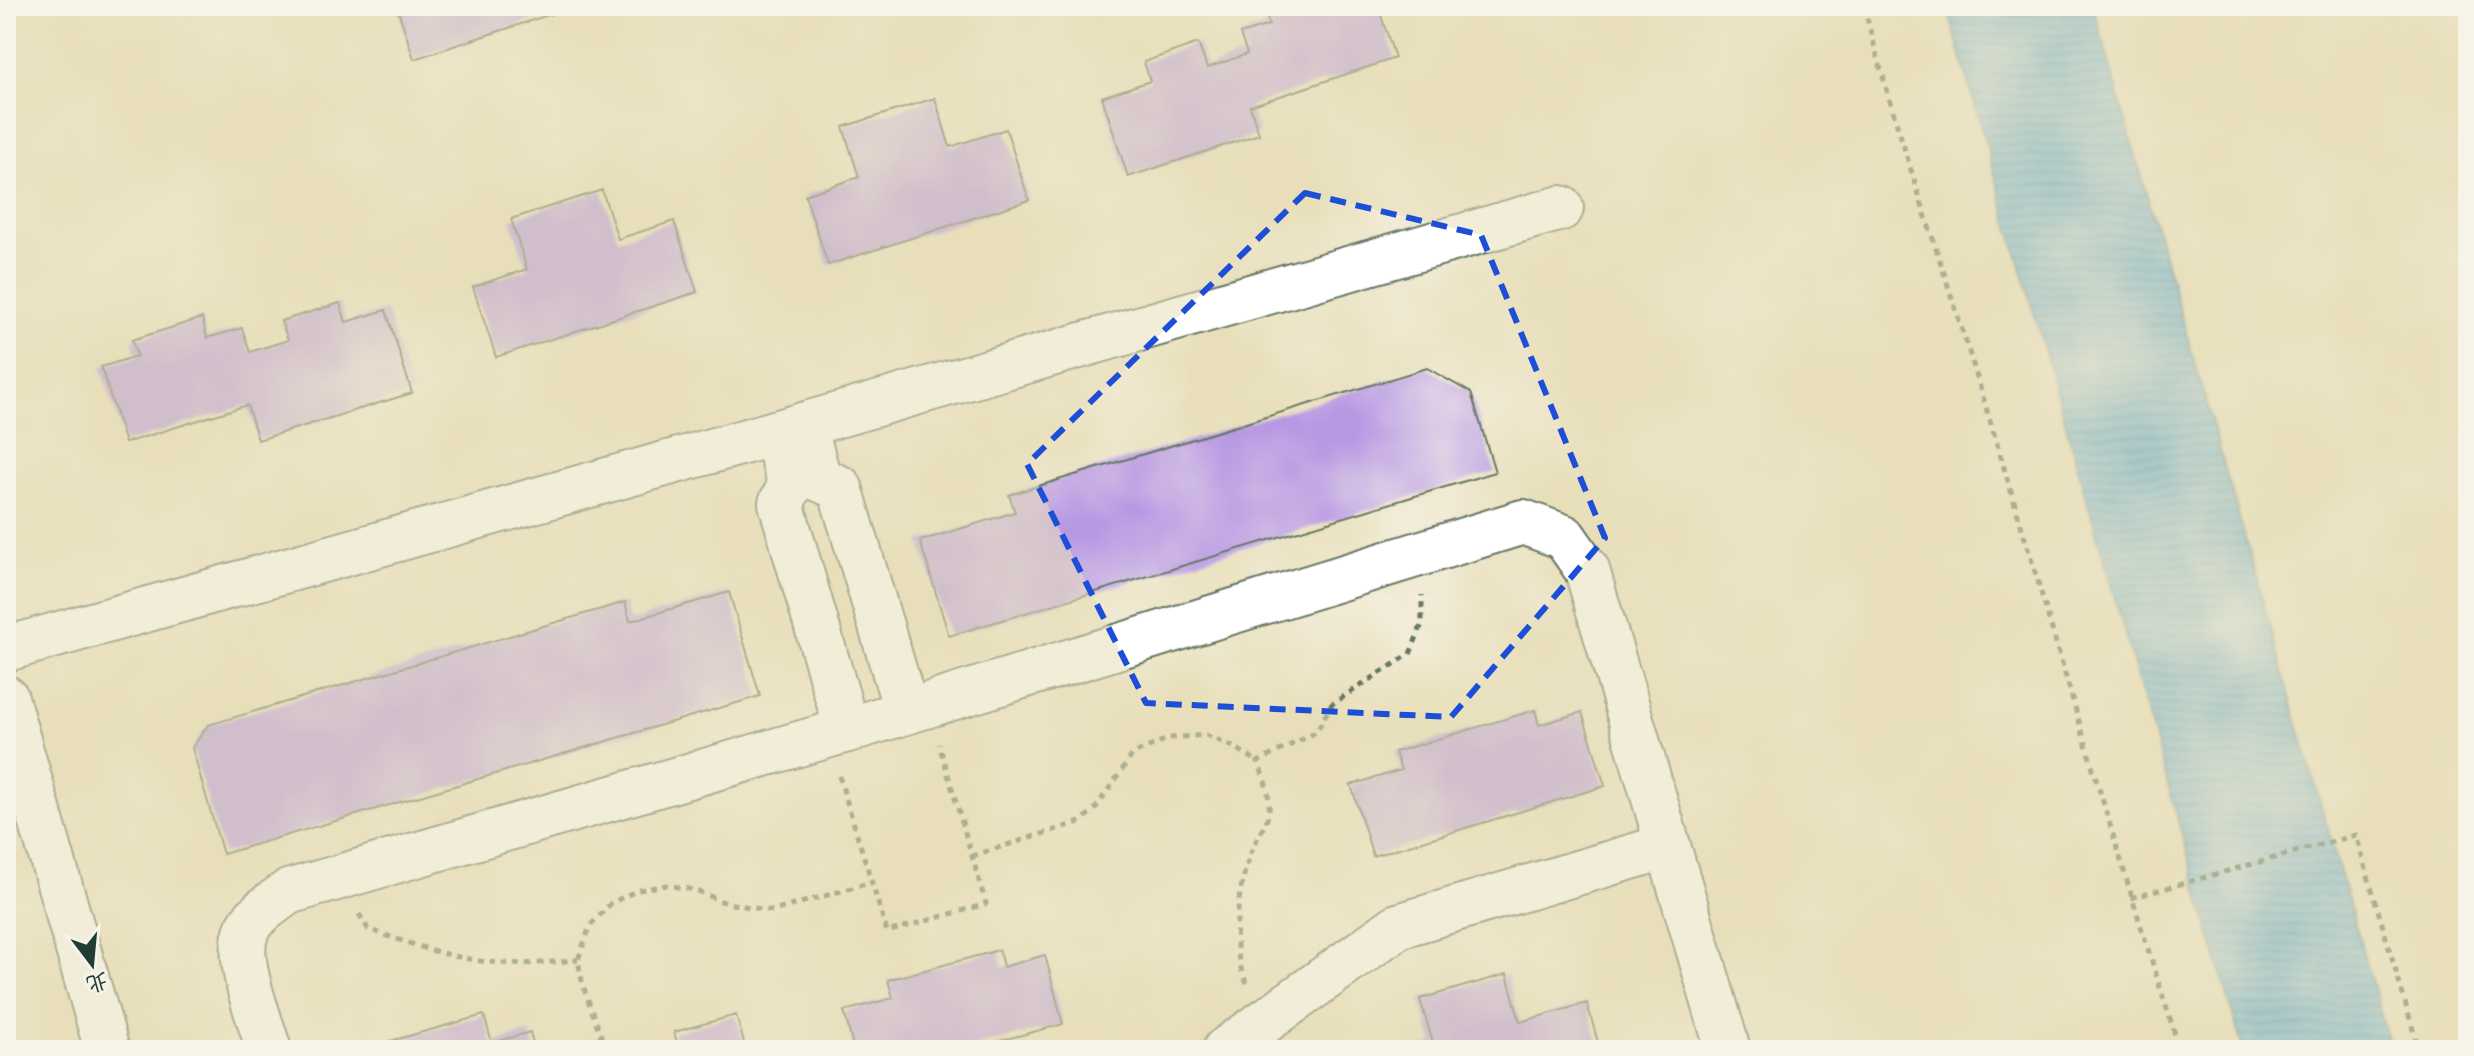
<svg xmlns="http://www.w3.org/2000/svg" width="2474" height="1056" viewBox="0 0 2474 1056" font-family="Kalam,'LXGW WenKai TC',sans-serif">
  <defs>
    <pattern id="water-rules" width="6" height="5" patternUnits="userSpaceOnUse" patternTransform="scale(2)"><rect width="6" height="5" fill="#60afda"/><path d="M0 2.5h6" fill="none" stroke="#4f90b2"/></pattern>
  </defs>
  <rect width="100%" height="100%" fill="#f7f3e8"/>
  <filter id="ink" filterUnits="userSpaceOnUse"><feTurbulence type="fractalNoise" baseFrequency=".0125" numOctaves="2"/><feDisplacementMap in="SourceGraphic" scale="16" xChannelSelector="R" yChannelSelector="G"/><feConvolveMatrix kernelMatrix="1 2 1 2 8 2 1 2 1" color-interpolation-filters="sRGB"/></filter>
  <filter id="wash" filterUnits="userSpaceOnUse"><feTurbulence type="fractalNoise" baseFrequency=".006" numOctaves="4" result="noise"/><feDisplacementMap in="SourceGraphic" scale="32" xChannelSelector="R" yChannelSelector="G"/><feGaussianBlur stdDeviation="1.8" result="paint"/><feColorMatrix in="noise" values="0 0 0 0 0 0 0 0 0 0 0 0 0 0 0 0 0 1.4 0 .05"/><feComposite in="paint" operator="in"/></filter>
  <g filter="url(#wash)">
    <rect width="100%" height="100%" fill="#e8dfba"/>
    <polygon fill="url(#water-rules)" stroke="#407687" stroke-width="2" points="1947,6 2093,6 2391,1050 2243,1050"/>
    <g id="blocks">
      <g fill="#b798e3">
        <polygon points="400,6 573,6 573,7 414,59 397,7"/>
        <polygon points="1263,6 1378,6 1395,58 1250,106 1259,134 1128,177 1102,97 1150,81 1144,62 1198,43 1207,68 1247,54 1240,34 1269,25"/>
        <polygon points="935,98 950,147 1006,129 1029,200 828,265 805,195 859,177 843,127"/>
        <polygon points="602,190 618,239 674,221 697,292 496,357 473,287 527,269 511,219"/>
        <polygon points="340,303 346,322 386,310 412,393 258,440 247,405 125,443 101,367 137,356 132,340 202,318 207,338 242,328 250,352 288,340 281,321"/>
        <polygon points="1427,368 1471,393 1495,472 949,636 920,541 1015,512 1009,495"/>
        <polygon points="729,592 760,696 223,854 192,748 208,725 625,602 630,621"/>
        <polygon points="1535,710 1539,725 1582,712 1605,786 1373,856 1351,785 1401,770 1395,752"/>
        <polygon points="999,950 1003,967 1045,955 1063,1024 965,1050 854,1050 844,1011 893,998 888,980"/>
        <polygon points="1507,974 1520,1022 1587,1003 1600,1050 1411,1050 1433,1043 1420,999"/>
        <polygon points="484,1015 492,1043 530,1032 535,1050 358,1050"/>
        <polygon points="736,1015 746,1050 679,1050 674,1032"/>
      </g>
    </g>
  </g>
  <g filter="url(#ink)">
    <use href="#blocks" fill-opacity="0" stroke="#657663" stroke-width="2"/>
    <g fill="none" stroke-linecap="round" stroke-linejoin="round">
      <defs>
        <g id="minor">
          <polyline points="804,425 819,479 840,488 906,710"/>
          <polyline points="775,433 791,485 781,503 847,730"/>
          <polyline points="6,649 775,433 1561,208"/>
          <polyline points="6,698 107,1050"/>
          <path d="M 269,1050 C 260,1019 234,959 247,930 C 254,914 275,902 288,892 L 847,730 L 1523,522 L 1564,537 L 1587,570 L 1726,1043 L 1725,1050"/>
          <polyline points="1225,1050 1398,926 1668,846"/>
        </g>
      </defs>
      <use href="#minor" stroke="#657663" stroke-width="48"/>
      <g stroke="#657663" stroke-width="5" stroke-dasharray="6 6" stroke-linecap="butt">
        <path d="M 1864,6 C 1897,137 1943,265 1982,394 C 2048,613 2110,833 2180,1050"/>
        <polyline points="839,776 887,932 986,904 939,744"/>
        <polyline points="972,856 1080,822 1095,809 1133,754 1169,738 1206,735 1236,748 1258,762"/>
        <polyline points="2131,898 2356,835 2419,1050"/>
        <path d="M 359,914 L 368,929 C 411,944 457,961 502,963 C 528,965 552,962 578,960"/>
        <path d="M 1247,983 C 1228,950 1238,885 1252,850 C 1257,837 1268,823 1269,810 C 1270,792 1264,778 1258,762 L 1316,732 L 1332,704 L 1410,654 L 1422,624 L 1422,595"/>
        <polyline points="606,1050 583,986 578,960 590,926 611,903 638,890 667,885 695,890 726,903 773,911 872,882"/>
      </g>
      <use href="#minor" stroke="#fff" stroke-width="44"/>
    </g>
  </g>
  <path d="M0 0H2474V1056H0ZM 1305,193 L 1481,235 L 1605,538 L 1451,717 L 1146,703 L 1027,464 Z" fill="#e8dfba" fill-opacity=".55" fill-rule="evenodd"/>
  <path fill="none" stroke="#1d4ed8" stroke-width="6" stroke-dasharray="16 10" stroke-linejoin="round" d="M 1305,193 L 1481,235 L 1605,538 L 1451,717 L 1146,703 L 1027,464 Z"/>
  <rect width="2474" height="1056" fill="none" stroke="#f7f3e8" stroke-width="32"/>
  <g transform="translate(92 964) rotate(164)" stroke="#f7f3e8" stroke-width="6" paint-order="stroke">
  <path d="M0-6L14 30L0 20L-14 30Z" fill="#1f3d34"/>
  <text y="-12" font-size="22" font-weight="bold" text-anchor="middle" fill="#1f3d34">北</text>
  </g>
</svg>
